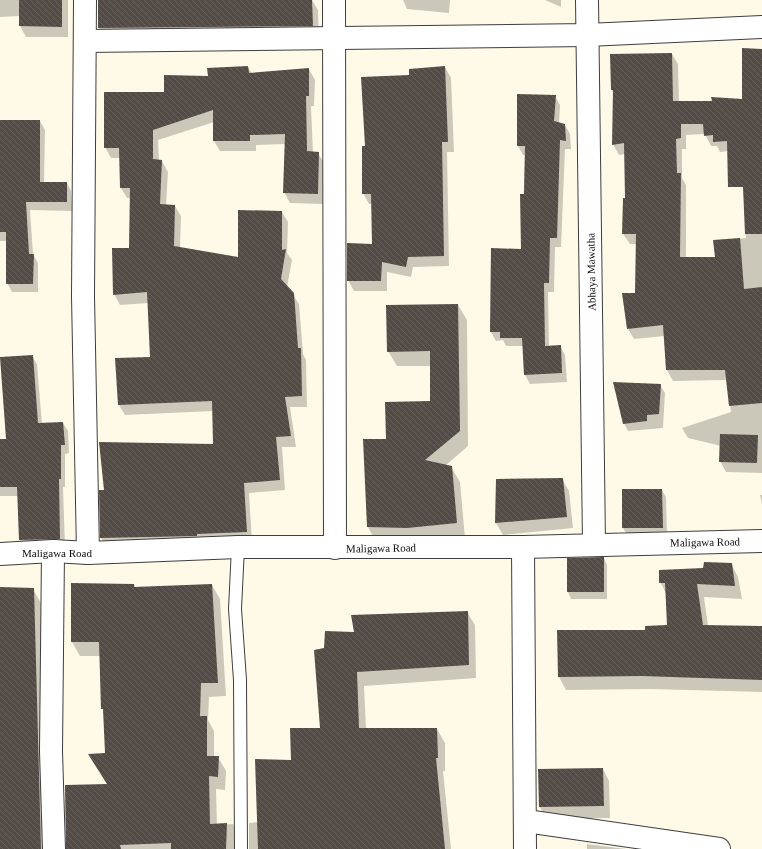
<svg xmlns="http://www.w3.org/2000/svg" width="762" height="849" viewBox="0 0 762 849" font-family="Georgia,serif">
  <defs>
    <pattern id="building-back-hatch" width="6" height="6" patternUnits="userSpaceOnUse"><rect width="6" height="6" fill="#534b46"/><path d="M-1 5l2 2M0 0l6 6M5-1l2 2" fill="none" stroke="#67605c"/></pattern>
  </defs>
  <rect width="100%" height="100%" fill="#fffae8"/>
  <g fill="#0003">
    <polygon points="0,0 68,0 68,37 26,37 20,26 20,16 0,17"/>
    <polygon points="99,0 312,0 318,10 319,37 106,39 99,28"/>
    <polygon points="403,0 450,0 449,13 407,9"/>
    <polygon points="545,0 561,0 561,7"/>
    <polygon points="762,50 762,182 728,151 720,152 717,146 711,146 705,134 686,135 686,149 682,149 682,178 686,185 686,258 716,258 714,241 746,238 744,197 762,197 762,473 726,472 720,461 721,446 688,438 682,428 731,412 727,380 673,381 667,370 665,336 634,339 628,329 636,294 637,244 630,244 623,234 627,199 625,154 619,155 613,144 614,95 612,90 672,54 678,64 679,102 713,102 743,100"/>
    <polygon points="248,67 252,74 309,69 315,80 314,106 311,106 313,153 318,153 324,163 323,204 290,203 284,192 286,144 256,145 256,151 220,151 214,141 214,122 158,140 159,161 162,161 168,172 166,205 175,206 181,216 180,248 239,258 282,212 288,222 287,253 292,260 287,287 299,304 303,354 306,360 307,407 290,407 296,447 282,447 285,490 249,493 252,542 107,548 101,538 105,491 214,445 213,411 125,415 119,405 151,358 149,303 120,305 114,294 130,250 130,198 127,198 121,188 121,158 111,158 105,147 165,93 209,77"/>
    <polygon points="445,67 451,78 454,152 447,152 449,266 413,267 411,277 387,272 387,291 354,291 348,280 373,245 372,204 369,204 363,193 366,147 410,75"/>
    <polygon points="555,96 560,105 559,124 565,125 570,134 571,149 565,149 561,247 555,247 554,292 548,292 549,346 560,346 565,355 567,382 530,384 525,375 523,346 506,346 503,340 496,341 491,332 522,250 525,155 523,155 518,146"/>
    <polygon points="0,121 40,121 45,130 44,183 67,183 71,191 72,211 30,210 33,254 38,263 38,292 12,292 7,283 7,241 0,241"/>
    <polygon points="458,305 467,320 468,446 445,466 451,467 460,482 465,538 376,542 368,527 387,440 432,402 431,366 397,366 388,351"/>
    <polygon points="32,356 37,364 42,424 63,423 68,431 69,453 65,454 65,487 63,487 65,547 25,549 20,540 18,496 0,496 0,440 7,440"/>
    <polygon points="660,385 665,393 663,428 628,431 624,423"/>
    <polygon points="562,479 569,491 573,528 503,535 496,523 497,480"/>
    <polygon points="662,490 666,497 667,536 628,536 623,528"/>
    <polygon points="760,495 762,495 762,504"/>
    <polygon points="604,558 607,565 607,599 571,599 568,592 568,559"/>
    <polygon points="731,564 738,577 742,599 704,597 708,626 762,627 762,692 650,689 566,690 559,677 558,631 646,631 668,626 666,593 660,582 704,569"/>
    <polygon points="134,585 136,588 212,585 220,599 226,696 209,697 208,720 214,731 214,757 218,757 226,771 225,790 216,789 217,825 233,824 241,837 241,849 67,849 108,785 101,656 80,656 72,642"/>
    <polygon points="0,588 33,589 41,603 48,849 0,849"/>
    <polygon points="467,612 475,625 476,678 364,686 366,729 437,729 445,743 445,771 443,771 451,849 249,849 249,823 258,822 292,761 321,729 325,649 356,633"/>
    <polygon points="603,769 609,781 610,818 547,819 540,807"/>
    <polygon points="587,844 626,849 587,849"/>
  </g>
  <g fill="url(#building-back-hatch)">
    <polygon points="19,0 62,0 62,27 19,26"/>
    <polygon points="98,0 312,0 313,26 98,28"/>
    <polygon points="742,48 762,49 762,234 745,234 743,187 728,187 727,141 713,142 713,135 704,136 703,124 681,124 681,138 676,139 677,173 681,173 680,257 715,257 713,240 740,238 744,289 762,287 762,403 729,406 725,370 666,370 663,325 627,329 622,293 635,293 636,234 622,234 623,198 625,198 624,143 612,145 613,90 611,90 610,54 672,53 673,101 712,101 711,97 742,99"/>
    <polygon points="248,66 249,73 309,68 309,96 306,96 307,151 319,152 318,194 283,193 285,134 250,135 250,141 213,141 213,110 153,130 153,159 162,160 160,204 175,205 174,246 238,257 238,210 282,211 282,250 286,249 281,279 294,293 298,348 301,348 302,396 285,397 291,436 276,437 280,480 244,483 247,532 197,534 197,536 100,538 99,490 104,490 99,442 213,444 212,401 118,405 115,358 150,357 147,292 113,295 112,248 129,248 130,188 120,188 119,148 104,148 104,92 164,92 164,75 208,76 207,68"/>
    <polygon points="445,66 448,142 442,142 444,256 408,257 406,267 382,262 381,281 347,281 347,243 372,244 371,194 362,194 362,146 365,146 361,77 409,75 409,69"/>
    <polygon points="517,94 556,95 554,121 565,124 566,141 560,140 557,238 550,238 549,283 544,283 545,346 561,345 562,373 524,375 522,338 500,338 500,332 490,332 491,248 521,249 520,194 524,194 525,146 517,146"/>
    <polygon points="0,120 40,120 40,182 67,182 67,202 26,202 29,254 34,254 33,284 6,284 6,232 0,232"/>
    <polygon points="458,304 460,431 425,460 452,466 457,523 407,528 367,527 363,439 386,439 385,402 430,401 430,351 387,352 386,305"/>
    <polygon points="33,355 38,423 63,422 65,445 61,445 61,479 59,479 60,539 19,540 17,487 0,487 0,439 6,439 0,357"/>
    <polygon points="613,382 661,384 659,414 647,415 647,421 623,424"/>
    <polygon points="720,434 758,435 757,463 719,462"/>
    <polygon points="563,478 567,517 495,523 496,479"/>
    <polygon points="622,489 662,489 663,528 622,528"/>
    <polygon points="604,557 604,592 567,592 567,558"/>
    <polygon points="704,562 732,563 735,586 697,584 703,625 762,626 762,680 642,676 558,677 557,630 645,630 645,626 667,625 665,583 659,583 659,570 703,568"/>
    <polygon points="71,583 134,584 134,587 212,584 218,683 201,683 200,716 207,716 207,756 219,756 218,777 209,776 210,824 227,823 226,849 171,849 171,843 120,845 121,849 66,849 65,785 107,784 88,754 105,753 103,709 101,709 99,642 71,642"/>
    <polygon points="0,587 34,588 41,849 0,849"/>
    <polygon points="468,611 469,665 357,672 359,728 437,728 438,758 436,758 445,849 258,849 255,759 291,760 290,728 320,728 314,650 324,648 325,631 354,632 351,615"/>
    <polygon points="603,768 604,806 539,807 538,769"/>
  </g>
  <g fill="none" stroke-linecap="round" stroke-linejoin="round">
    <defs>
      <polyline id="service" points="238,547 235,609 240,680 241,849"/>
      <g id="minor">
        <polyline points="85,0 83,296 88,553"/>
        <polyline points="334,0 335,548"/>
        <polyline points="587,0 594,544"/>
        <polyline points="85,41 587,35 762,27"/>
        <polyline points="523,547 525,849"/>
        <polyline points="53,551 51,751 54,849"/>
        <polyline points="0,554 53,551 88,553 238,547 523,547 762,541"/>
        <polyline points="526,821 719,849"/>
      </g>
    </defs>
    <use href="#service" stroke="#3d3d3d" stroke-width="14"/>
    <use href="#minor" stroke="#3d3d3d" stroke-width="24"/>
    <use href="#service" stroke="#fff" stroke-width="12"/>
    <use href="#minor" stroke="#fff" stroke-width="22"/>
  </g>
  <g text-anchor="middle" stroke-width="4" stroke-linejoin="round" paint-order="stroke">
    <g font-size="11" fill="#0a0a0a" stroke="#fff">
      <text transform="translate(591 272) rotate(-91)" y="4">Abhaya Mawatha</text>
      <text transform="translate(705 542) rotate(-1)" y="4">Maligawa Road</text>
      <text transform="translate(381 548) rotate(-1)" y="4">Maligawa Road</text>
      <text x="57" y="557">Maligawa Road</text>
    </g>
  </g>
</svg>
